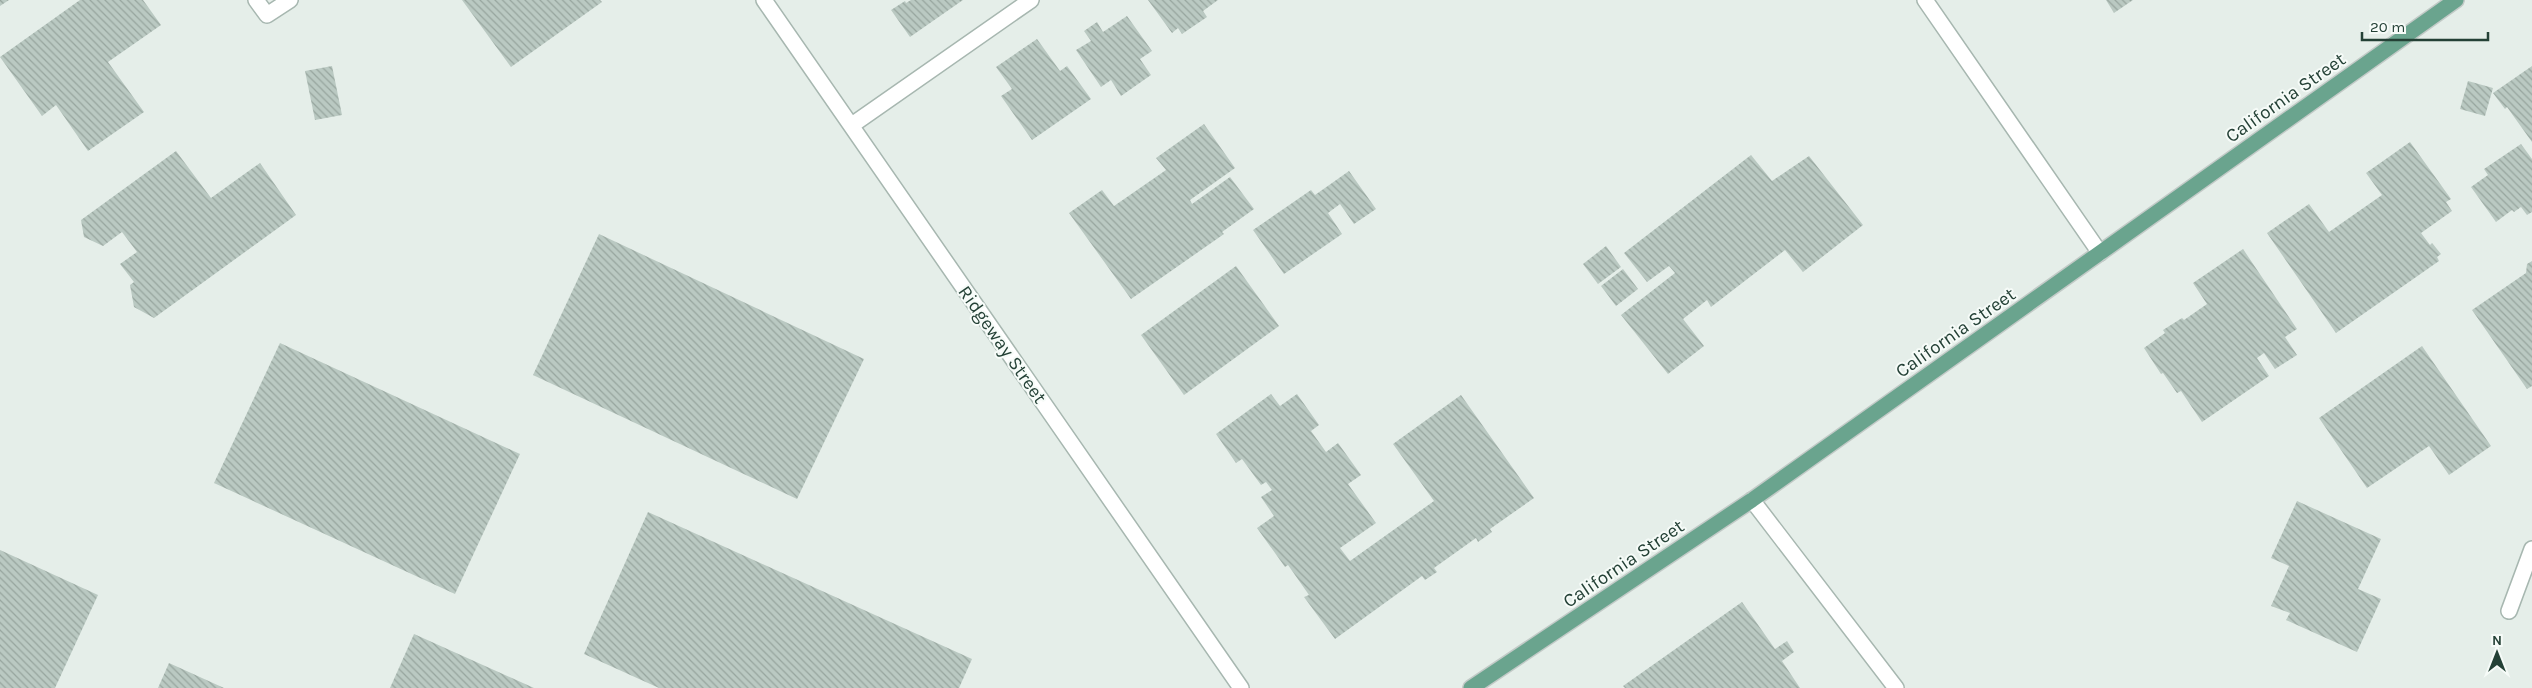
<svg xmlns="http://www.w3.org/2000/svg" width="2532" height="688" viewBox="0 0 2532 688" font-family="Karla,sans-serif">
  <defs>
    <pattern id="building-back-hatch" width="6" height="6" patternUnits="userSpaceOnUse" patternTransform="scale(1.25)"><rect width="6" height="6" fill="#bac9c2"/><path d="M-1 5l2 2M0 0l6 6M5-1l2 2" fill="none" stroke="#97a59e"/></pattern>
  </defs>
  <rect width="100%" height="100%" fill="#e5eee9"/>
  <g fill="url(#building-back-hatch)">
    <polygon points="0,0 9,0 0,6"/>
    <polygon points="80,0 143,0 161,25 108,62 144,112 88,151 56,105 42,116 0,57"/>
    <polygon points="462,0 600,0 602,2 511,67"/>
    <polygon points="911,0 963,0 910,37 891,10 905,1 906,3"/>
    <polygon points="1148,0 1218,0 1203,11 1207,17 1182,34 1178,28 1172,33"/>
    <polygon points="2106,0 2133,0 2114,13"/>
    <polygon points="1127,16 1152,51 1140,59 1151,75 1121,96 1111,80 1101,87 1076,50 1091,41 1084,31 1097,22 1103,32"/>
    <polygon points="1037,39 1060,71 1067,66 1091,99 1032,140 1001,96 1012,89 996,67"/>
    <polygon points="332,66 342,115 315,120 305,71"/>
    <polygon points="2532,66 2532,142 2507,107 2505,109 2493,93"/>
    <polygon points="2468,81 2493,88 2485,116 2460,109"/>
    <polygon points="1204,124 1235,168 1190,200 1192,204 1230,177 1254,209 1222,232 1224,234 1131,299 1069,213 1102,190 1114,206 1166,170 1156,158"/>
    <polygon points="2410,142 2451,199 2446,202 2452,211 2421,233 2430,245 2432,243 2441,254 2437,257 2439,261 2336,333 2267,233 2309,204 2329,232 2382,195 2366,173"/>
    <polygon points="2521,144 2532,159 2532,212 2527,215 2521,207 2514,212 2512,210 2496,222 2471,187 2488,175 2484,169"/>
    <polygon points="176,151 211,198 260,163 296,215 154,318 134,307 130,285 134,282 120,264 137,252 122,232 103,246 84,237 81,220"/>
    <polygon points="1751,155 1772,181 1809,156 1863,225 1803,272 1785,250 1711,307 1707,300 1683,319 1704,346 1668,374 1621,315 1675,273 1669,266 1647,282 1624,253"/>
    <polygon points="1349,171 1376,209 1354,224 1340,204 1328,213 1342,234 1284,274 1253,230 1311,190 1315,195"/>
    <polygon points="599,234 864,359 797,499 533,375"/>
    <polygon points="1606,246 1621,267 1598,284 1583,264"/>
    <polygon points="2243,249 2297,329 2285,337 2297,355 2275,369 2264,353 2257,358 2269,376 2202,422 2181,391 2177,393 2163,373 2161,374 2144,348 2165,333 2163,330 2182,318 2184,320 2207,304 2193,283"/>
    <polygon points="2532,261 2532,386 2527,389 2472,310 2526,273 2527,264"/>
    <polygon points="1236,266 1279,326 1184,395 1141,335"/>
    <polygon points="1623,269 1638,289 1616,306 1601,286"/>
    <polygon points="280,343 520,454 455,594 214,483"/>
    <polygon points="2422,346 2491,446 2449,475 2429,446 2367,488 2319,418"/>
    <polygon points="1271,394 1280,406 1297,394 1319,425 1311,431 1326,452 1338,443 1361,475 1348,484 1376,523 1340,548 1350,561 1434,501 1393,444 1461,395 1534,498 1490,529 1492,532 1478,542 1476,538 1434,568 1437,572 1425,580 1422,576 1335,639 1304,597 1309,595 1288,565 1285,567 1257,528 1274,516 1261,497 1272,490 1266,482 1261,485 1242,459 1236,463 1216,434"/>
    <polygon points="2297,501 2381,539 2358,589 2381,599 2357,652 2286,620 2290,613 2271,606 2289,566 2271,558"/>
    <polygon points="648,512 972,659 959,688 659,688 584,654"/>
    <polygon points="0,550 98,595 55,688 0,688"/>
    <polygon points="1742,602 1775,649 1787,641 1794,652 1782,661 1800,688 1625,688 1623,686"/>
    <polygon points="414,634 534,688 390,688"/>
    <polygon points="169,663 224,688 158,688"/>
  </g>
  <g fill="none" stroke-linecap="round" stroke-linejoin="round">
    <defs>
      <g id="minor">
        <polyline points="256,0 267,15 290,0"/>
        <polyline points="764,0 1241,688"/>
        <polyline points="1925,0 2100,253"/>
        <polyline points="852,125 1031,0"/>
        <polyline points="1752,500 1896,688"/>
        <polyline points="2509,611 2532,549"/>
      </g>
      <polyline id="major" points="1471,688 1752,500 2456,0"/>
    </defs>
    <use href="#minor" stroke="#a7b7b0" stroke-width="18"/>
    <use href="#major" stroke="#c2cac7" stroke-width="18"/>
    <use href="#minor" stroke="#fff" stroke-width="15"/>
    <use href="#major" stroke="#6aa48e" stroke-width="15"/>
  </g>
  <g text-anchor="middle" stroke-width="4" stroke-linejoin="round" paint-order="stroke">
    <g font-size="19" fill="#244136" stroke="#f6fbf8">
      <text transform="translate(2285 97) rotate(-35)" y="7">California Street</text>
      <text transform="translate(1955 332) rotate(-35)" y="7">California Street</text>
      <text transform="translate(1003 344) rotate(55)" y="7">Ridgeway Street</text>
      <text transform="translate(1623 563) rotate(-34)" y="7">California Street</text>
    </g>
  </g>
  <g transform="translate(2497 653)" stroke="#f6fbf8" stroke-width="4" paint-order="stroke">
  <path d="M0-4L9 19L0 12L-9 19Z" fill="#244136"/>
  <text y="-8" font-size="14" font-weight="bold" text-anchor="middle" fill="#244136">N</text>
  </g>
  <path d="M2362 32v8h126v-8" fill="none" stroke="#244136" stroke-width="2.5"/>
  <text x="2370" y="32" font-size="15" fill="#244136" stroke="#f6fbf8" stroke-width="4" paint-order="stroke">20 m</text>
</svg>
